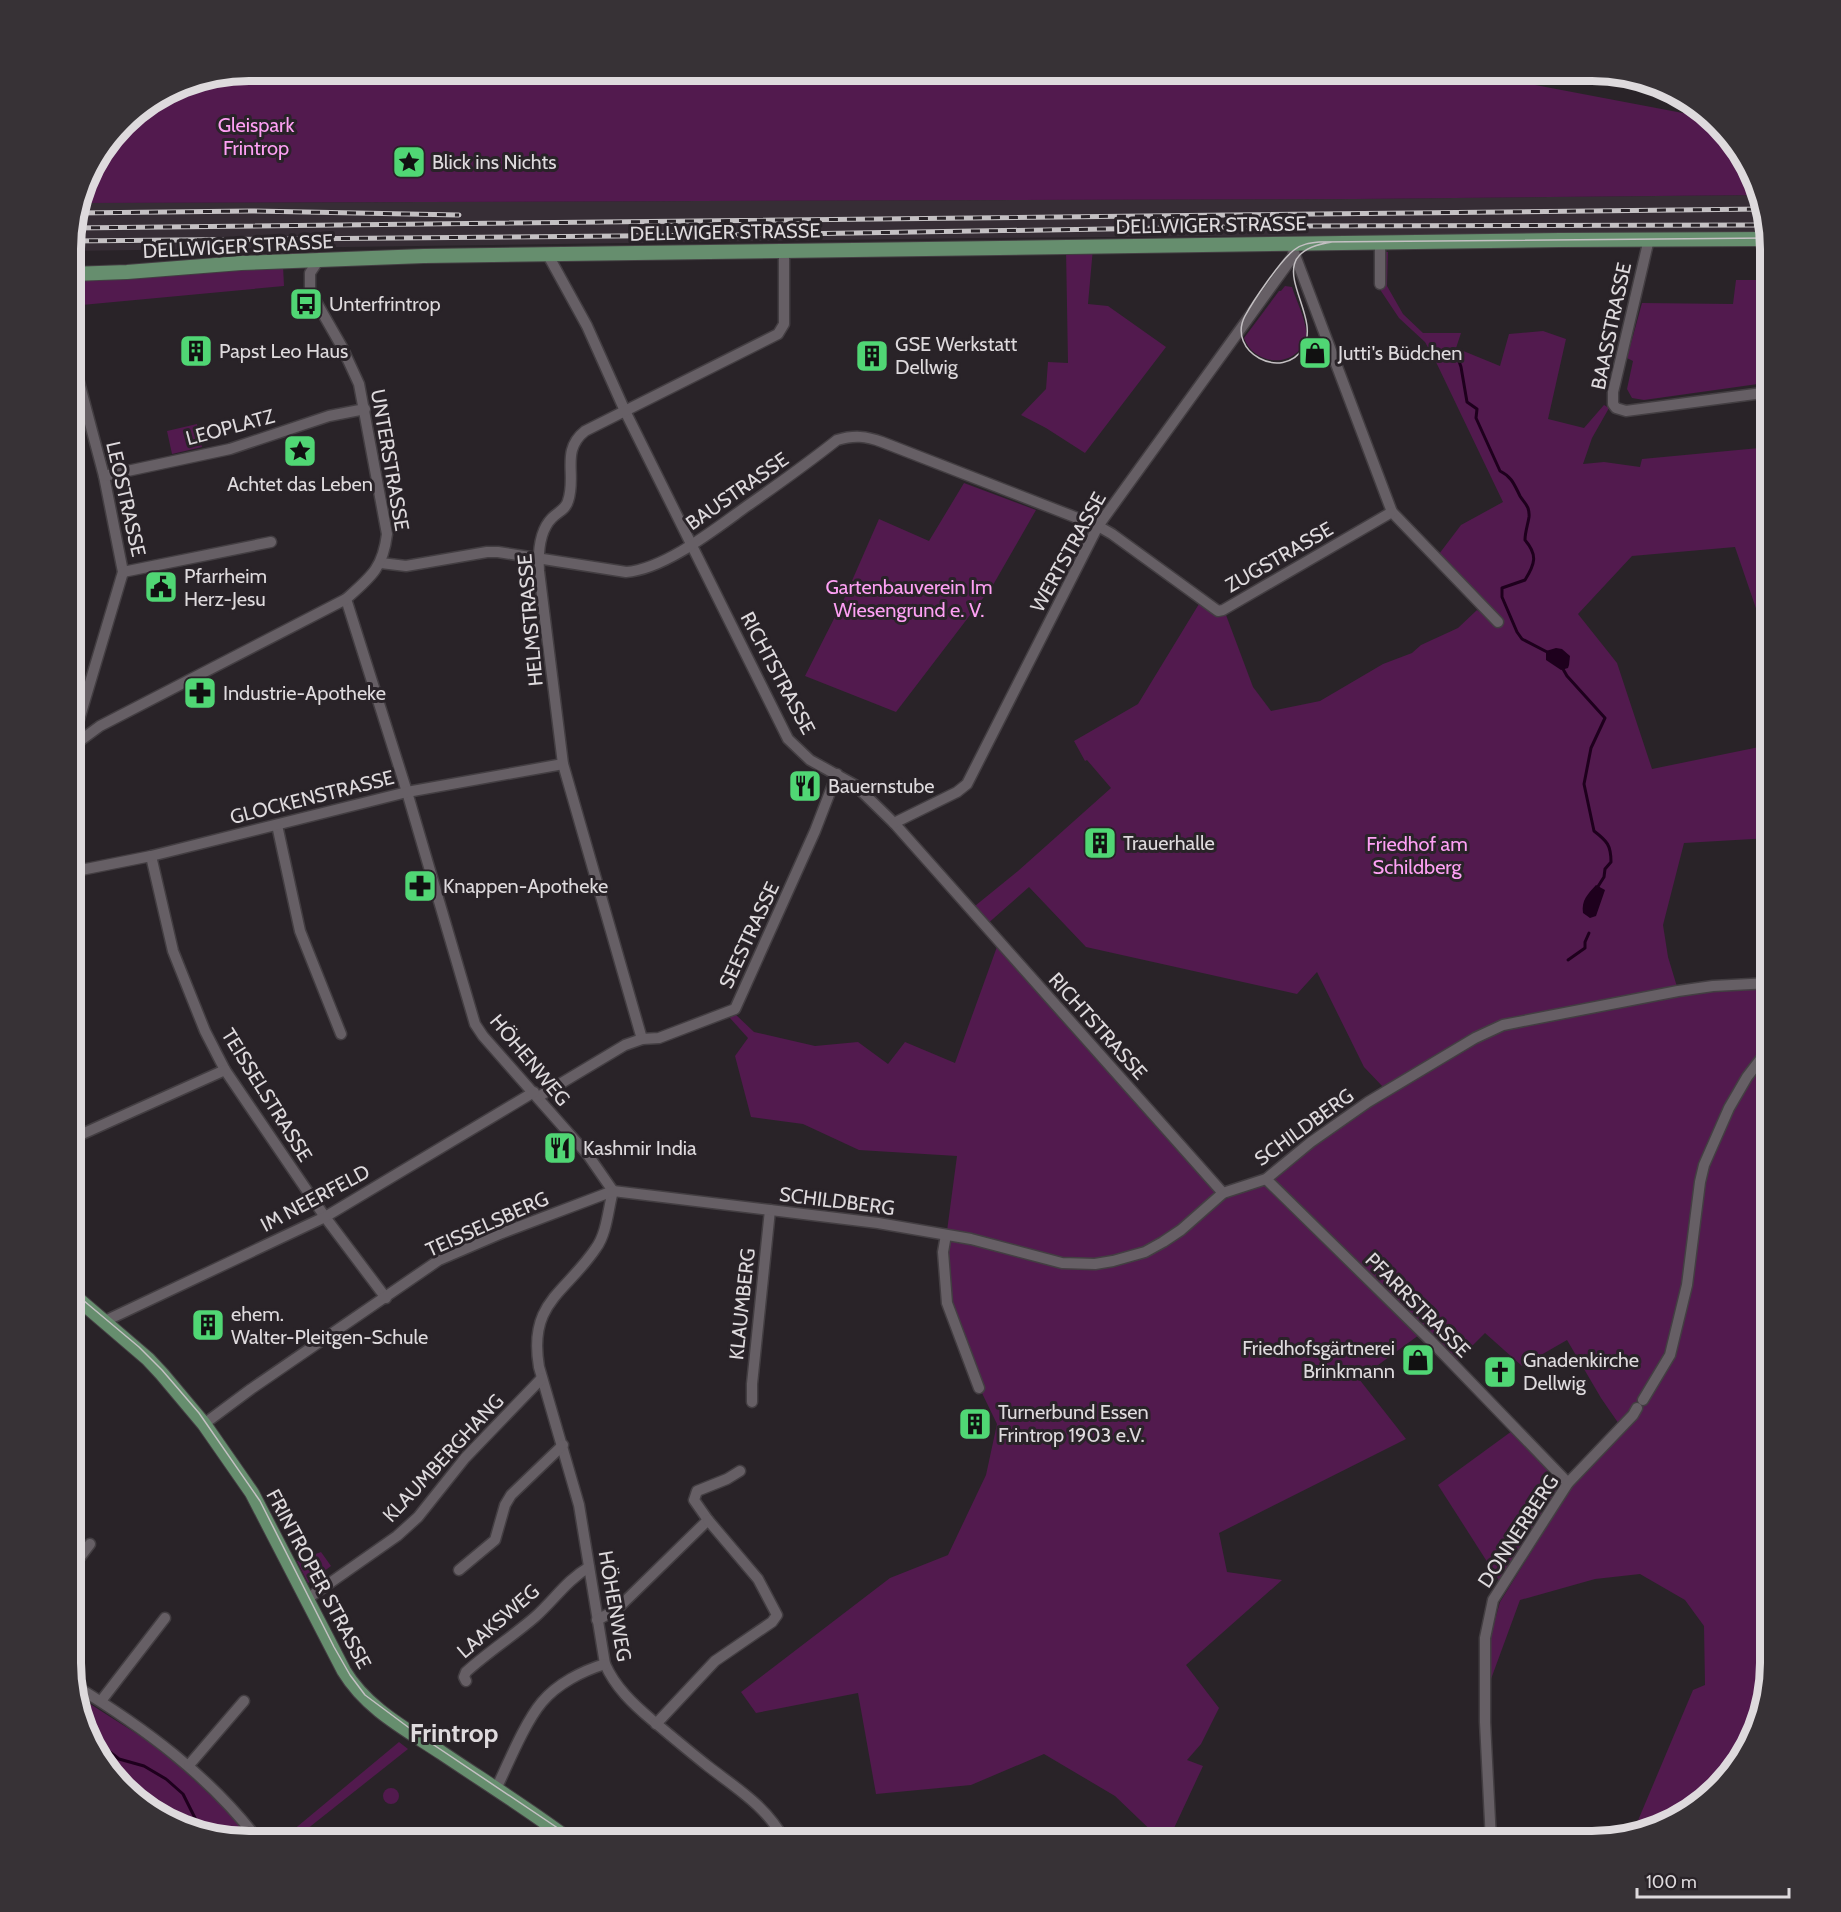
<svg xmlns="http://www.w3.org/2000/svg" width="1841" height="1912" viewBox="0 0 1841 1912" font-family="Cabin,sans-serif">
  <rect width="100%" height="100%" fill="#292328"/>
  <polygon fill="#362d35" points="1760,195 1767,232 973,238 71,251 71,237 80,203 1357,199"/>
  <g fill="#521a4e">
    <polygon points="249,71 1531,71 1530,84 1709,118 1726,132 1757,181 1760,195 1357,199 80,203 89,170 131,115 181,84"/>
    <polygon points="1066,248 1093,248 1088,304 1108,306 1166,347 1085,453 1046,428 1021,415 1046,389 1048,362 1068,363"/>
    <polygon points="1382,252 1388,252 1387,286 1403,314 1423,333 1461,333 1456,348 1500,366 1509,334 1543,331 1566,339 1548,419 1584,428 1604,405 1609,408 1592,438 1583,464 1604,462 1640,467 1642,459 1770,447 1770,658 1761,640 1760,620 1735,547 1632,556 1578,614 1617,663 1652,769 1764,746 1770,753 1770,838 1684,843 1663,925 1668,957 1678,990 1770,984 1770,1045 1710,1143 1686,1285 1670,1355 1632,1413 1621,1427 1601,1398 1567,1340 1522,1366 1485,1333 1454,1364 1269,1176 1384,1088 1364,1067 1317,972 1297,994 1086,947 1029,887 985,926 970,910 1018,871 1111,788 1087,760 1085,761 1074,741 1138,704 1202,599 1226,615 1253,687 1271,711 1320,701 1383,664 1412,653 1421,645 1458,628 1477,610 1488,618 1436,558 1461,525 1503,502 1436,362 1425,342 1399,318 1381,291"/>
    <polygon points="283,266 284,286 71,306 71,277"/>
    <polygon points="1736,280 1768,280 1765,383 1644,400 1632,398 1627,389 1633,361 1627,358 1642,303 1733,304"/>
    <path d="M 1285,286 L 1292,287 C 1296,300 1308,324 1306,336 C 1299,369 1254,367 1244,338 L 1279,291 L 1281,291 Z"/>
    <polygon points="197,424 202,447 172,454 167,431"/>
    <polygon points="964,483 1036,510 993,585 896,712 805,676 844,599 879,519 929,541"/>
    <polygon points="998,944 1224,1200 1266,1178 1419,1335 1359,1379 1406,1439 1219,1533 1227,1572 1282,1580 1186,1665 1219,1708 1201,1744 1187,1760 1203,1766 1168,1841 1162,1841 1115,1796 1044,1754 971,1785 876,1794 858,1693 756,1713 741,1692 890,1578 948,1555 986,1475 997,1424 981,1391 947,1301 947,1231 957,1156 859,1150 803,1124 751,1117 735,1056 748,1038 730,1018 733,1012 754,1032 815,1046 858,1042 888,1064 905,1042 955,1063"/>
    <polygon points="1770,1049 1770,1663 1752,1742 1709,1797 1657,1827 1634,1830 1693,1690 1705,1685 1704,1626 1685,1600 1640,1574 1595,1579 1520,1600 1491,1679 1490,1638 1500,1602 1553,1517 1569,1485 1634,1417 1672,1355 1702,1183 1731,1107"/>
    <polygon points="1512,1431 1565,1484 1502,1585 1438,1485"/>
    <polygon points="321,1552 331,1566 308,1583 297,1561"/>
    <polygon points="76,1695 148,1741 180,1767 235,1818 248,1841 170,1823 153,1810 147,1798 107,1768 80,1721"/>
    <polygon points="399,1742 408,1749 292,1841 280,1841"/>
    <circle cx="391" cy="1796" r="8"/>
  </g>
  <g fill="#1e001d">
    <polygon points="1556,648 1562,649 1570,656 1569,665 1568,668 1561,670 1546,660 1546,651"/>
    <path d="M 1596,885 L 1605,890 L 1596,916 L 1590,918 L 1583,913 C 1581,900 1588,894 1596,885 Z"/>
  </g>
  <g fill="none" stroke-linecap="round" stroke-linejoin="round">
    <g stroke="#1e001d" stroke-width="3">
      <path d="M 1458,358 L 1461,367 L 1467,402 L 1477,409 L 1476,418 L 1500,471 C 1512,477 1514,484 1520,496 C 1524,503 1530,506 1529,517 C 1528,524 1525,532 1525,540 C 1538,555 1535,564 1525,580 L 1502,588 L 1502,597 L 1517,632 L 1522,639 L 1549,653"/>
      <path d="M 1563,669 L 1567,676 L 1605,718 L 1591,748 L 1584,784 L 1594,831 C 1607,841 1611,845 1611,862 L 1605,869 L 1604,877 L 1597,888"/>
      <polyline points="1568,960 1585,948 1585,942 1589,933"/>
      <polyline points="88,1735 119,1759 144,1766 166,1779 183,1794 201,1830"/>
      <polyline points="1701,1800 1704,1801"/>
    </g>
    <defs>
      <g id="minor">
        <polyline points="1649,239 1613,392 1613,404 1616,408 1626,411 1770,392"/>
        <polyline points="1293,250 1392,512 1498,622"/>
        <polyline points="548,255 587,326 625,411 788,739 810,760 855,785 894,823 1223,1193"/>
        <polyline points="1380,284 1380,243"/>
        <polyline points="1770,345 1770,302"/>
        <polyline points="71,352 104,476 123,572 78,723"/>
        <polyline points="104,476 230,449 329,416 365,409"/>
        <path d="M 381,563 L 406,566 L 487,552 L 498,552 L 626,572 C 665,569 715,529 747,506 C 777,485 808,463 837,440 C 854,435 866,436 882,442 L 1098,526 L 1112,534 L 1218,611 L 1223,610 L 1392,512"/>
        <polyline points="123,572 271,542"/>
        <path d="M 346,599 L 407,792 L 475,1024 L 483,1036 L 588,1155 L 613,1191 C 608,1209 607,1233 596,1248 C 565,1294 528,1302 539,1367 L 579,1505 L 605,1664 C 615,1687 633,1704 652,1720 C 671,1736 690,1752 709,1767 C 739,1790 767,1807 785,1841"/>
        <path d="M 71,755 L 81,740 L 100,726 L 346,599 C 371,577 383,568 387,534 L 359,384 L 342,347 L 310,291 L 310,273 L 318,261"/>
        <polyline points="894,823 957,792 967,784 1098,526 1294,255"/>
        <polyline points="277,825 300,931 341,1034"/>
        <polyline points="151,856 173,951 205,1031 225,1070 325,1217 386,1298"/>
        <polyline points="71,872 151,856 407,792 563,764"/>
        <path d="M 642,1039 L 563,764 L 539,571 C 538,554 539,531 552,518 C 558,512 566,509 568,501 C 577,475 560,451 585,431 L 778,334 L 784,324 L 784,251"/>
        <polyline points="538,1097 625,1045 642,1039 659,1038 735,1009 815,831 837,774"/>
        <polyline points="71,1139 225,1070"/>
        <polyline points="1266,1179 1429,1339 1568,1483"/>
        <polyline points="946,1235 943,1252 947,1303 979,1388"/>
        <polyline points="105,1321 325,1217 534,1092"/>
        <polyline points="1643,1400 1670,1355 1687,1285 1700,1182 1704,1165 1729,1108 1747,1077 1770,1047"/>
        <polyline points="752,1402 752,1384 770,1210"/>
        <polyline points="204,1424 251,1389 439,1260 502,1233 613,1191 878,1223 971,1239 1062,1263 1095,1264 1113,1261 1145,1252 1163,1242 1181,1230 1223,1193 1266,1179 1311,1142 1368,1102 1475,1038 1503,1025 1678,991 1713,986 1770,983"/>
        <polyline points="71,1569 90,1544"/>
        <polyline points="459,1570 495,1540 505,1505 511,1495 563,1445"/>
        <polyline points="307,1599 397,1536 418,1517 465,1458 542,1378"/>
        <polyline points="597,1620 616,1610 708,1520 694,1500 697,1491 727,1479 740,1471"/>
        <path d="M 466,1681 L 464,1677 L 466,1672 C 488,1652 513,1636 535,1617 C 554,1600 567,1580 589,1567"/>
        <path d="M 74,1685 C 143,1727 210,1776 259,1841"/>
        <polyline points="101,1701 165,1618"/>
        <polyline points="656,1724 715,1661 772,1622 777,1615 758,1579 708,1520"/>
        <polyline points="189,1765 244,1701"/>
        <path d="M 496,1789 C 508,1764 525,1722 542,1702 C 557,1684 582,1671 605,1664"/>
        <polyline points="1491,1841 1485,1722 1485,1638 1493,1600 1568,1483 1633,1415 1637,1408"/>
      </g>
      <g id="major">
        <polyline points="71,274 127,272 241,263 424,256 1560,240 1769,239"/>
        <path d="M 71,1293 L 148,1359 L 162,1374 L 204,1424 L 252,1493 L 344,1671 C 367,1709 406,1729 442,1753 C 485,1782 530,1810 571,1841"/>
      </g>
    </defs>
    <use href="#minor" stroke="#433e42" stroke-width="13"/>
    <use href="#major" stroke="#433e42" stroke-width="16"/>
    <use href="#minor" stroke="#665f65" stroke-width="10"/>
    <use href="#major" stroke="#668e6e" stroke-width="14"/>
    <g stroke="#c4c0c3" stroke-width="1.5">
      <path d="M 1332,242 C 1252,254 1325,312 1303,348 C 1283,382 1226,352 1245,316 C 1253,301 1280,261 1294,250 C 1301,244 1310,243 1319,242 L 1768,238"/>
      <polyline points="71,1290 139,1347 162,1370 199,1413 260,1501 334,1647 350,1675 365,1695 416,1733 577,1841"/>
    </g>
    <defs>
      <g id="rail">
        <polyline points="77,213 251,211 459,215"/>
        <polyline points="73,228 1763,209"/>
        <polyline points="71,241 727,235 1291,226 1766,225"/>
      </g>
    </defs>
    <use href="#rail" stroke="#c4c0c3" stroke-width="5"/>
    <use href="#rail" stroke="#292328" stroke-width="3" stroke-dasharray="9" stroke-linecap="butt"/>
  </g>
  <defs>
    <symbol id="sight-square" viewBox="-11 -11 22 22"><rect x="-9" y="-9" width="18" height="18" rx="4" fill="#50d674" stroke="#292328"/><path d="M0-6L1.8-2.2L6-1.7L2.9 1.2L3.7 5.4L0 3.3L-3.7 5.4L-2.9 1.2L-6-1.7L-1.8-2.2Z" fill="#111"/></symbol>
    <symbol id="bus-square" viewBox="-11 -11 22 22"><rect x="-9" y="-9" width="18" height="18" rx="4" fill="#50d674" stroke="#292328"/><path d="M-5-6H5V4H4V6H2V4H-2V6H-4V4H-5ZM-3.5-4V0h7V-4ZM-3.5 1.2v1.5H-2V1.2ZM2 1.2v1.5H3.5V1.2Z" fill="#111"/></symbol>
    <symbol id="building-square" viewBox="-11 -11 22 22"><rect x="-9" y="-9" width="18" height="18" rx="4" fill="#50d674" stroke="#292328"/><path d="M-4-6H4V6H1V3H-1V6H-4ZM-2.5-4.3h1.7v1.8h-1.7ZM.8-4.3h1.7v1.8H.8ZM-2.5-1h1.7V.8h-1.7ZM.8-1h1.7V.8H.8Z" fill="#111"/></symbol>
    <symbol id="shop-square" viewBox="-11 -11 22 22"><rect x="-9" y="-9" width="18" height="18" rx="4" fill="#50d674" stroke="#292328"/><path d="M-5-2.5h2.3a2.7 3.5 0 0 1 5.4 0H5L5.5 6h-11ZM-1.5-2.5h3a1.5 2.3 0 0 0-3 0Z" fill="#111"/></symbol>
    <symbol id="civic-square" viewBox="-11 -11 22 22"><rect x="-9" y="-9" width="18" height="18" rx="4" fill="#50d674" stroke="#292328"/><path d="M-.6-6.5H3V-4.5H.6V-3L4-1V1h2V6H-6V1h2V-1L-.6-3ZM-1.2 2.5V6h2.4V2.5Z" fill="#111"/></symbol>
    <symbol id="pharmacy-square" viewBox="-11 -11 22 22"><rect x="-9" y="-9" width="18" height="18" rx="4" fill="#50d674" stroke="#292328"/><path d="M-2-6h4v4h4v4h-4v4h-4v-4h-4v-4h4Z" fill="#111"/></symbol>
    <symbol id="restaurant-square" viewBox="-11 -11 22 22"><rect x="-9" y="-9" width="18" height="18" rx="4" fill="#50d674" stroke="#292328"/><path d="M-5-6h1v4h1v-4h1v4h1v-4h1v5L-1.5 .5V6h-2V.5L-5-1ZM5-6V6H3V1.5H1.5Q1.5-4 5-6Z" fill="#111"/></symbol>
    <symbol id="church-square" viewBox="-11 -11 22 22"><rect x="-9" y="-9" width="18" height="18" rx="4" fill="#50d674" stroke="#292328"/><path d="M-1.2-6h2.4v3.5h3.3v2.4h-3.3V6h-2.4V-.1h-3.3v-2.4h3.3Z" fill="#111"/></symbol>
  </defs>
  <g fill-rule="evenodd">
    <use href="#sight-square" x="390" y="143" width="38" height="38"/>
    <use href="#bus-square" x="287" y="285" width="38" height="38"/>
    <use href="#building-square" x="177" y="332" width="38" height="38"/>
    <use href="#shop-square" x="1296" y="334" width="38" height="38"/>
    <use href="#building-square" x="853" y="337" width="38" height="38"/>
    <use href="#sight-square" x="281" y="432" width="38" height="38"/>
    <use href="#civic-square" x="142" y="568" width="38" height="38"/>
    <use href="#pharmacy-square" x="181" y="674" width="38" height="38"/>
    <use href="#restaurant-square" x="786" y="767" width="38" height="38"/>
    <use href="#building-square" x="1081" y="824" width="38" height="38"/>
    <use href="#pharmacy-square" x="401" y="867" width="38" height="38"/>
    <use href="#restaurant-square" x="541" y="1129" width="38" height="38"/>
    <use href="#building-square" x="189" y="1306" width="38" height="38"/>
    <use href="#shop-square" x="1399" y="1341" width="38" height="38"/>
    <use href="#church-square" x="1481" y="1353" width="38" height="38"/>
    <use href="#building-square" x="956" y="1405" width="38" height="38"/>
  </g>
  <g text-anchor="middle" stroke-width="6" stroke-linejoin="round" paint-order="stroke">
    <g font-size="20" fill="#fea0f4" stroke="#292328">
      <text x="256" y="132">Gleispark<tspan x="256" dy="23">Frintrop</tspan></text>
      <text x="909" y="594">Gartenbauverein Im<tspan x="909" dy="23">Wiesengrund e. V.</tspan></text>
      <text x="1417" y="851">Friedhof am<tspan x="1417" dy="23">Schildberg</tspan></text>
    </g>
    <g font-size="20" fill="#dedadd" stroke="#292328" text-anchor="start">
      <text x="432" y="169">Blick ins Nichts</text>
      <text x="329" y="311">Unterfrintrop</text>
      <text x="895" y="351">GSE Werkstatt<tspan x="895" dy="23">Dellwig</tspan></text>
      <text x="219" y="358">Papst Leo Haus</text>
      <text x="1338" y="360">Jutti's Büdchen</text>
      <text x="300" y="491" text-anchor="middle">Achtet das Leben</text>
      <text x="184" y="583">Pfarrheim<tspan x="184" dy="23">Herz-Jesu</tspan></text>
      <text x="223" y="700">Industrie-Apotheke</text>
      <text x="828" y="793">Bauernstube</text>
      <text x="1123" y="850">Trauerhalle</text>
      <text x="443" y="893">Knappen-Apotheke</text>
      <text x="583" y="1155">Kashmir India</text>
      <text x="231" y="1321">ehem.<tspan x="231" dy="23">Walter-Pleitgen-Schule</tspan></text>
      <text x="1395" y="1355" text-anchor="end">Friedhofsgärtnerei<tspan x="1395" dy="23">Brinkmann</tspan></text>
      <text x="1523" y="1367">Gnadenkirche<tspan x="1523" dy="23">Dellwig</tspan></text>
      <text x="998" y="1419">Turnerbund Essen<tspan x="998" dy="23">Frintrop 1903 e.V.</tspan></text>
    </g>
    <g font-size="20" fill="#dedadd" stroke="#292328">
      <text transform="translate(1211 225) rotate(-1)" y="7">DELLWIGER STRASSE</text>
      <text transform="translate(725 232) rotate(-1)" y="7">DELLWIGER STRASSE</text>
      <text transform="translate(238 246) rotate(-3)" y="7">DELLWIGER STRASSE</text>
      <text transform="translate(1611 326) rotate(-78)" y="7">BAASSTRASSE</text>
      <text transform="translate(230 427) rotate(-15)" y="7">LEOPLATZ</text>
      <text transform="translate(390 460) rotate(80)" y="7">UNTERSTRASSE</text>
      <text transform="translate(737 491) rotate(-35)" y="7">BAUSTRASSE</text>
      <text transform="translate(126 499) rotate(77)" y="7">LEOSTRASSE</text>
      <text transform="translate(1068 552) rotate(-61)" y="7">WERTSTRASSE</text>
      <text transform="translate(1279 557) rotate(-30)" y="7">ZUGSTRASSE</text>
      <text transform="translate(530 620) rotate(-95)" y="7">HELMSTRASSE</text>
      <text transform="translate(778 673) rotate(62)" y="7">RICHTSTRASSE</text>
      <text transform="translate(312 797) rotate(-14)" y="7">GLOCKENSTRASSE</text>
      <text transform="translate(749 935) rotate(-65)" y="7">SEESTRASSE</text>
      <text transform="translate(1098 1026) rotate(48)" y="7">RICHTSTRASSE</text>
      <text transform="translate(530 1060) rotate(50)" y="7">HÖHENWEG</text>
      <text transform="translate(267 1095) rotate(58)" y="7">TEISSELSTRASSE</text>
      <text transform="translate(1304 1127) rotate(-36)" y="7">SCHILDBERG</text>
      <text transform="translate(315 1198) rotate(-28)" y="7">IM NEERFELD</text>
      <text transform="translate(837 1201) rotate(7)" y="7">SCHILDBERG</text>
      <text transform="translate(487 1224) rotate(-24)" y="7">TEISSELSBERG</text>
      <text transform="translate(742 1304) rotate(-84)" y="7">KLAUMBERG</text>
      <text transform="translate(1418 1305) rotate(45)" y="7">PFARRSTRASSE</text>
      <text transform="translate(443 1458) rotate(-47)" y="7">KLAUMBERGHANG</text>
      <text transform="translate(1518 1531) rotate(-57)" y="7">DONNERBERG</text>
      <text transform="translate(319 1579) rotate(62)" y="7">FRINTROPER STRASSE</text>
      <text transform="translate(615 1606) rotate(80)" y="7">HÖHENWEG</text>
      <text transform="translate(498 1621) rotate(-41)" y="7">LAAKSWEG</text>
    </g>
    <g font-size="26" font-weight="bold" fill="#dedadd" stroke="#292328">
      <text x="454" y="1742">Frintrop</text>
    </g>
  </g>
  <path d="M0 0H1841V1912H0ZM249 81H1592A168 168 0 0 1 1760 249V1663A168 168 0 0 1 1592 1831H249A168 168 0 0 1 81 1663V249A168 168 0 0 1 249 81Z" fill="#373236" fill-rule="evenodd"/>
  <path fill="none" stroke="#dedadd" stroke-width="8" d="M249 81H1592A168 168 0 0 1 1760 249V1663A168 168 0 0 1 1592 1831H249A168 168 0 0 1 81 1663V249A168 168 0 0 1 249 81Z"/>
  <path d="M1637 1888v9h152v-9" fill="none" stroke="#dedadd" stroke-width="3"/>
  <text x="1646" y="1888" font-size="18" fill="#dedadd" stroke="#292328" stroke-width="4.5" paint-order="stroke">100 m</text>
</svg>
